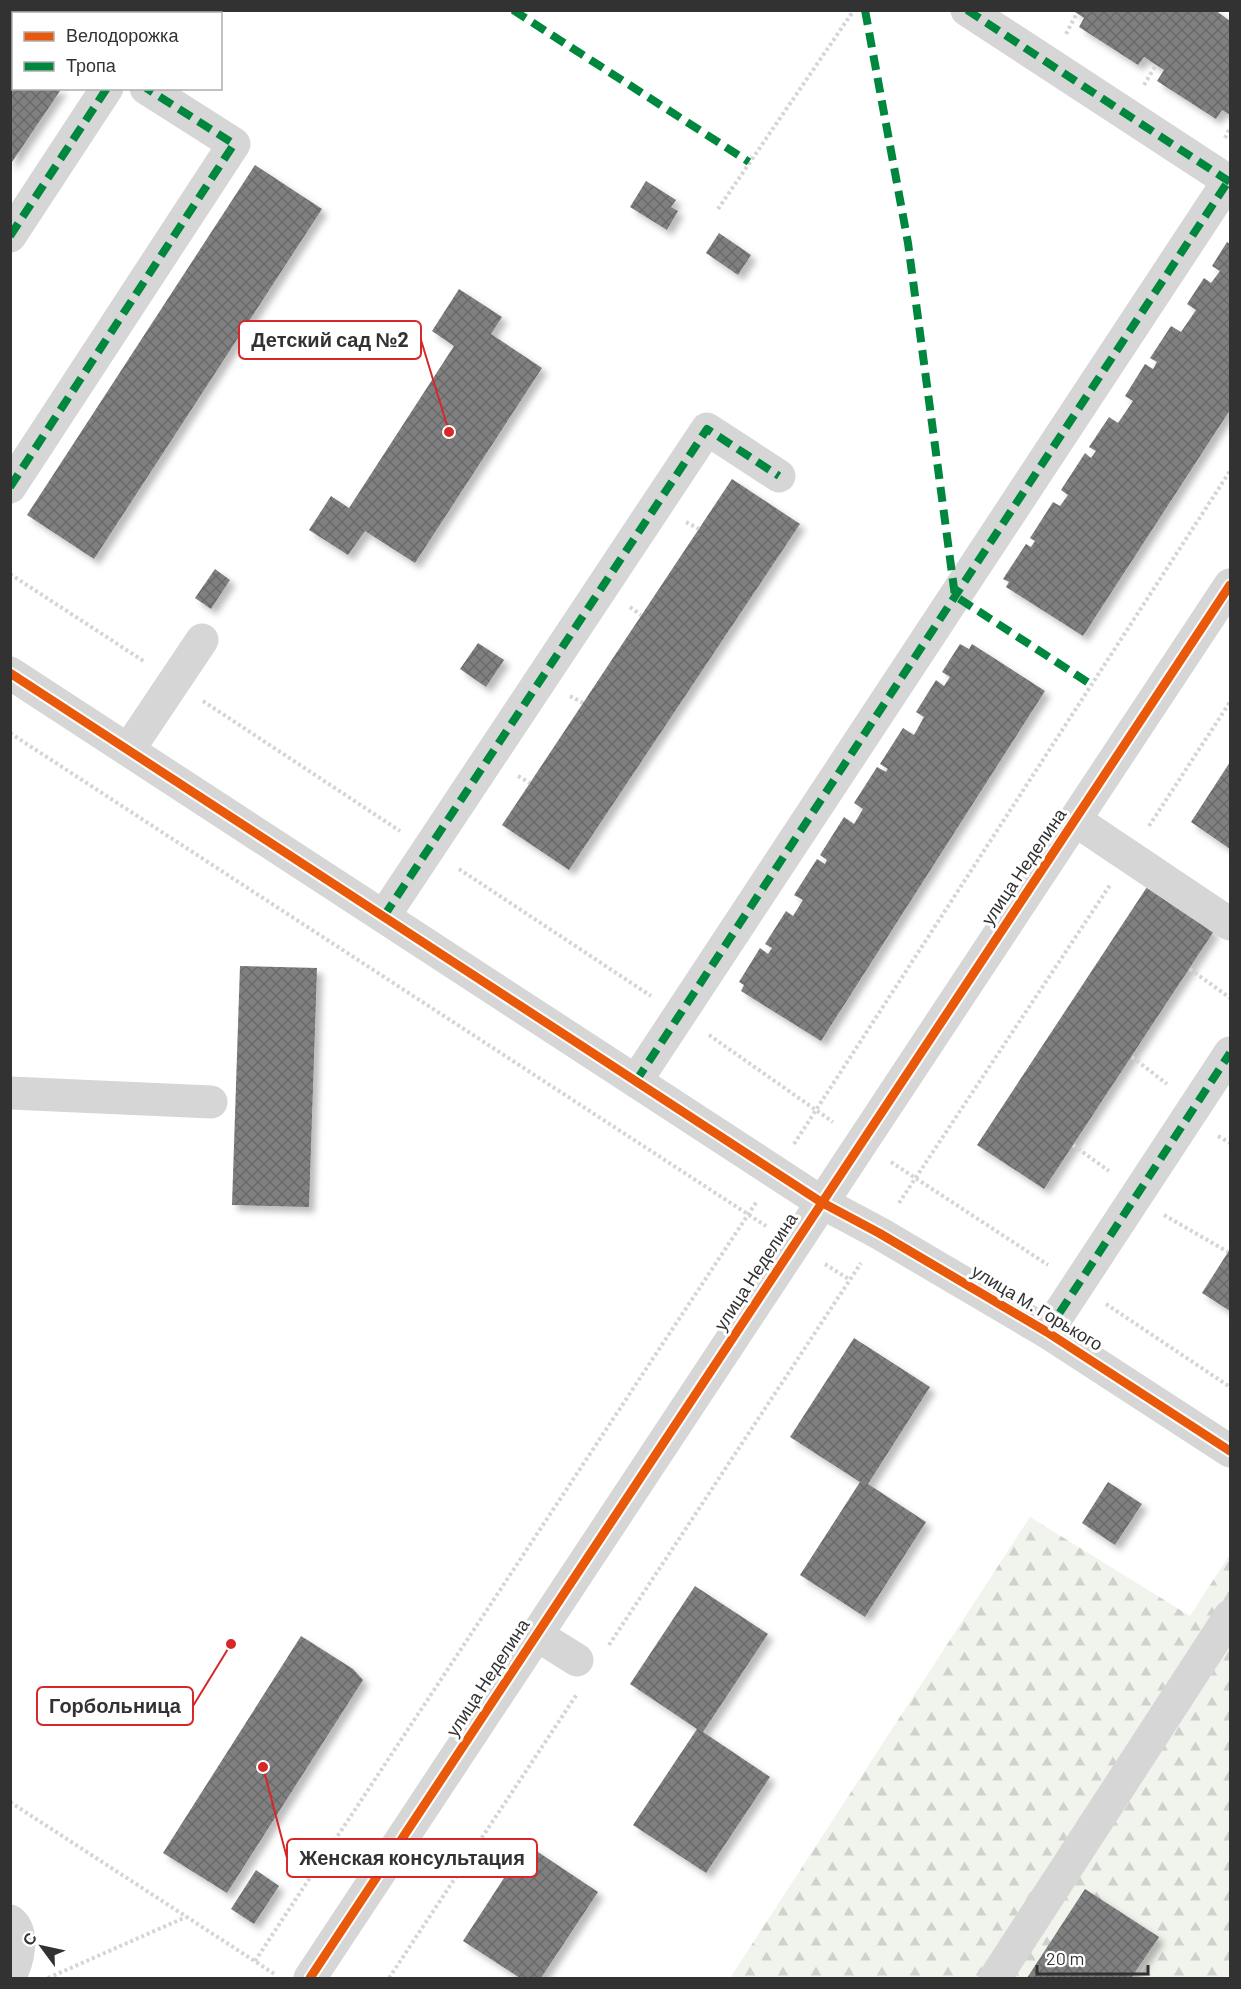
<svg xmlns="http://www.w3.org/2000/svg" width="1241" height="1989" viewBox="0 0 1241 1989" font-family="Barlow,sans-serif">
  <defs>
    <pattern id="forest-firs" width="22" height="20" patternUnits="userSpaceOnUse" patternTransform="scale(1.5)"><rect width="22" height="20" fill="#f1f4ed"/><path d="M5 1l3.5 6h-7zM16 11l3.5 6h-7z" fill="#cfd2cc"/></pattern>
    <pattern id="building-cross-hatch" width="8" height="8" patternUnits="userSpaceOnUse" patternTransform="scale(1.5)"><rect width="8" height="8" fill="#808080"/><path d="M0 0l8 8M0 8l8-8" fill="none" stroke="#696969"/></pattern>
    <filter id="shadow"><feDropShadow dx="5.5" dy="5.5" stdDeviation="3" flood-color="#0004"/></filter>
  </defs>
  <rect width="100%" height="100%" fill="#fff"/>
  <polygon fill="url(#forest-firs)" points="1030,1517 1190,1616 1230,1554 1230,1978 730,1978"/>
  <g fill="url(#building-cross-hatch)" filter="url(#shadow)">
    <polygon points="10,10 113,10 111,14 14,14 14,88 62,88 10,165"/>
    <polygon points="1072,10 1215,10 1230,21 1230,115 1222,110 1216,119 1157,81 1164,70 1144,57 1138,65 1079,27 1084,18"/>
    <polygon points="255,165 322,209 94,559 27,515"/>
    <polygon points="646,181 676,200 671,207 678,211 667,230 630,207"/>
    <polygon points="719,233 751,255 738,275 706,253"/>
    <polygon points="1227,242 1230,244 1230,410 1083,636 1006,587 1009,582 1003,579 1026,544 1031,547 1035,541 1030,538 1053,502 1060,506 1068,495 1061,490 1085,453 1091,458 1096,451 1089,447 1109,417 1118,423 1133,401 1125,396 1145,364 1153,369 1157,362 1150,358 1171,326 1181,332 1196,310 1187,304 1204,278 1211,283 1220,271 1212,266"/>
    <polygon points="459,289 502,317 491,334 542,368 415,563 365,531 348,555 309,530 331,496 349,508 454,346 432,331"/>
    <polygon points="732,479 800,524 569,870 502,825"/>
    <polygon points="215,569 230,580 211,609 195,598"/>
    <polygon points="478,643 504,660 486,687 460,669"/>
    <polygon points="960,644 969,649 972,644 1045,691 821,1041 741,991 744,985 739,982 760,948 768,954 772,948 765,944 786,911 793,916 803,900 794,895 817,859 825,864 827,860 820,855 844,817 854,824 863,809 854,803 877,767 886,772 887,770 888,769 880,764 903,728 914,735 924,717 916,712 936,680 944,686 950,677 942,672"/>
    <polygon points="1230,762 1230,849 1191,822"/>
    <polygon points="1147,887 1214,931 1044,1189 977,1145"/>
    <polygon points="240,966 317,968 309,1207 232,1205"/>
    <polygon points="1230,1249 1230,1311 1202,1293"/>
    <polygon points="854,1338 930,1387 868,1484 926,1522 865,1617 800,1575 860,1482 790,1437"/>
    <polygon points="1108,1482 1142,1504 1115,1545 1082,1523"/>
    <polygon points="695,1586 768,1634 703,1732 770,1777 706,1873 633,1825 697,1729 630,1684"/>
    <polygon points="301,1636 353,1669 363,1680 227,1893 163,1853"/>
    <polygon points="526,1844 598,1892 541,1978 520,1978 463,1941"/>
    <polygon points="256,1870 279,1886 254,1924 231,1909"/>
    <polygon points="1085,1889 1159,1937 1131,1978 1027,1978"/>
  </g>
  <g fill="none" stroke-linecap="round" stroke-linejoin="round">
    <g stroke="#d5d5d5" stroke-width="4" stroke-dasharray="3 3" stroke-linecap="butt">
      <polyline points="1066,34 1077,13"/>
      <polyline points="1144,85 1156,65"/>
      <polyline points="1225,138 1230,128"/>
      <polyline points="718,209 854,10"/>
      <polyline points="686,522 699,529"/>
      <polyline points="10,574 145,662"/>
      <polyline points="630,607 641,615"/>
      <polyline points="570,696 583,703"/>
      <polyline points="203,701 400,831"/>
      <polyline points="10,733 766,1226"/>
      <polyline points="518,776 530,783"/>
      <polyline points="1149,826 1230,702"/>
      <polyline points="459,869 651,996"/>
      <polyline points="1190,969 1230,998"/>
      <polyline points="709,1035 833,1122"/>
      <polyline points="1132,1057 1167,1084"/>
      <polyline points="1218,1136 1230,1143"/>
      <polyline points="794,1144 1230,471"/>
      <polyline points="1073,1145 1109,1171"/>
      <polyline points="891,1162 1048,1265"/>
      <polyline points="899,1203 1110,885"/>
      <polyline points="1164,1215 1228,1252"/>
      <polyline points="825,1264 850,1280"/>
      <polyline points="1106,1304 1230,1387"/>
      <polyline points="609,1645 861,1263"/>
      <polyline points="10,1802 276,1975"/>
      <polyline points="255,1961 757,1201"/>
      <polyline points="48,1978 186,1917"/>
      <polyline points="389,1978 577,1694"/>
    </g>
    <g stroke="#d6d6d6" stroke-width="33">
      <polyline points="967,10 1230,182"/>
      <polyline points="157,14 159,10"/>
      <polyline points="10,236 107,88"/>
      <polyline points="10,487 234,144 146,88"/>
      <polyline points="10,673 821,1202 879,1233 1047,1332 1230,1451"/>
      <polyline points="129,749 202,640"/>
      <polyline points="1075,820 1230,924"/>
      <polyline points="384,916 707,429 779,476"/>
      <polyline points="636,1081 1229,180"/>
      <polyline points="10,1093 211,1102"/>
      <polyline points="1047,1332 1230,1053"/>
      <polyline points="537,1635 577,1660"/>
      <path d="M 10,1921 C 25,1933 18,1961 10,1976"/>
      <polyline points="310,1978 1230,585"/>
      <polyline points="995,1978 1230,1616"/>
    </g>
    <g stroke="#00873e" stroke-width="8" stroke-dasharray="15 8" stroke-linecap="butt">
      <polyline points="513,10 749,162"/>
      <polyline points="865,10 908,243 955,596 1092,685"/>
      <polyline points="967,10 1230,182"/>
      <polyline points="157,14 159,10"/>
      <polyline points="10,236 107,88"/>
      <polyline points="10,487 234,144 146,88"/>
      <polyline points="384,916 707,429 779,476"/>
      <polyline points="636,1081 1229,180"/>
      <polyline points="1047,1332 1230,1053"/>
    </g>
    <defs>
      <g id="cycleway">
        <polyline points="10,673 821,1202 879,1233 1047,1332 1230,1451"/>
        <polyline points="310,1978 1230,585"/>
      </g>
    </defs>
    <use href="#cycleway" stroke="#fff" stroke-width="13"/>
    <use href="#cycleway" stroke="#e8590c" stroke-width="9"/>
  </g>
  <g text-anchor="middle" stroke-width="6" stroke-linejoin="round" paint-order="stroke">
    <g font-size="18" fill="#323232" stroke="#fff">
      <text transform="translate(1024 867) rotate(-56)" y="6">улица Неделина</text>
      <text transform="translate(756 1272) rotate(-57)" y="6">улица Неделина</text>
      <text transform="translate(1037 1308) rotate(31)" y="6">улица М. Горького</text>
      <text transform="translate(488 1678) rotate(-57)" y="6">улица Неделина</text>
    </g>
  </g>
  <path fill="none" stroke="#d62828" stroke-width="2" d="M449 432L421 340M231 1644L193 1706M263 1767L287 1858"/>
  <g fill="#d62828" stroke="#fff" stroke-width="2">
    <circle cx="449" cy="432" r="6"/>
    <circle cx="231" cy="1644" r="6"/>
    <circle cx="263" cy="1767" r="6"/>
  </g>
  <g fill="#fff" stroke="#d62828" stroke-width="2">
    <rect x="239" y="321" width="182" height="38" rx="6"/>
    <rect x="37" y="1687" width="156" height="38" rx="6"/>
    <rect x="287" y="1839" width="250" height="38" rx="6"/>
  </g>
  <g font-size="20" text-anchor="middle" font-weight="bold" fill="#323232">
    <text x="330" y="347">Детский сад №2</text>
    <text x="115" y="1713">Горбольница</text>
    <text x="412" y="1865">Женская консультация</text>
  </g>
  <rect width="1241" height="1989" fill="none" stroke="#323232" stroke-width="24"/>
  <rect x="12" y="12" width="210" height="78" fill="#ffffff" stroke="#adadad" stroke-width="1.5"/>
  <rect x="24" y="32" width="30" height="9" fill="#e8590c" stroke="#adadad" stroke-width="1.5"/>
  <text x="66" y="42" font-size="18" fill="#323232">Велодорожка</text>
  <rect x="24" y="62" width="30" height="9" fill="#00873e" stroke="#adadad" stroke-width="1.5"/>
  <text x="66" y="72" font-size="18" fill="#323232">Тропа</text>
  <g transform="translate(42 1947) rotate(303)" stroke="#ffffff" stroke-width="4.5" paint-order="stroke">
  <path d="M0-4.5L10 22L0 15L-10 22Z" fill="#323232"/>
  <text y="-9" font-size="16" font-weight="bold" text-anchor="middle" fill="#323232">С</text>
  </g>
  <path d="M1037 1965v9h111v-9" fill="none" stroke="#323232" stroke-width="3"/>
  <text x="1046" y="1965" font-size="18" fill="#323232" stroke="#ffffff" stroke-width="4.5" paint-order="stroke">20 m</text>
</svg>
